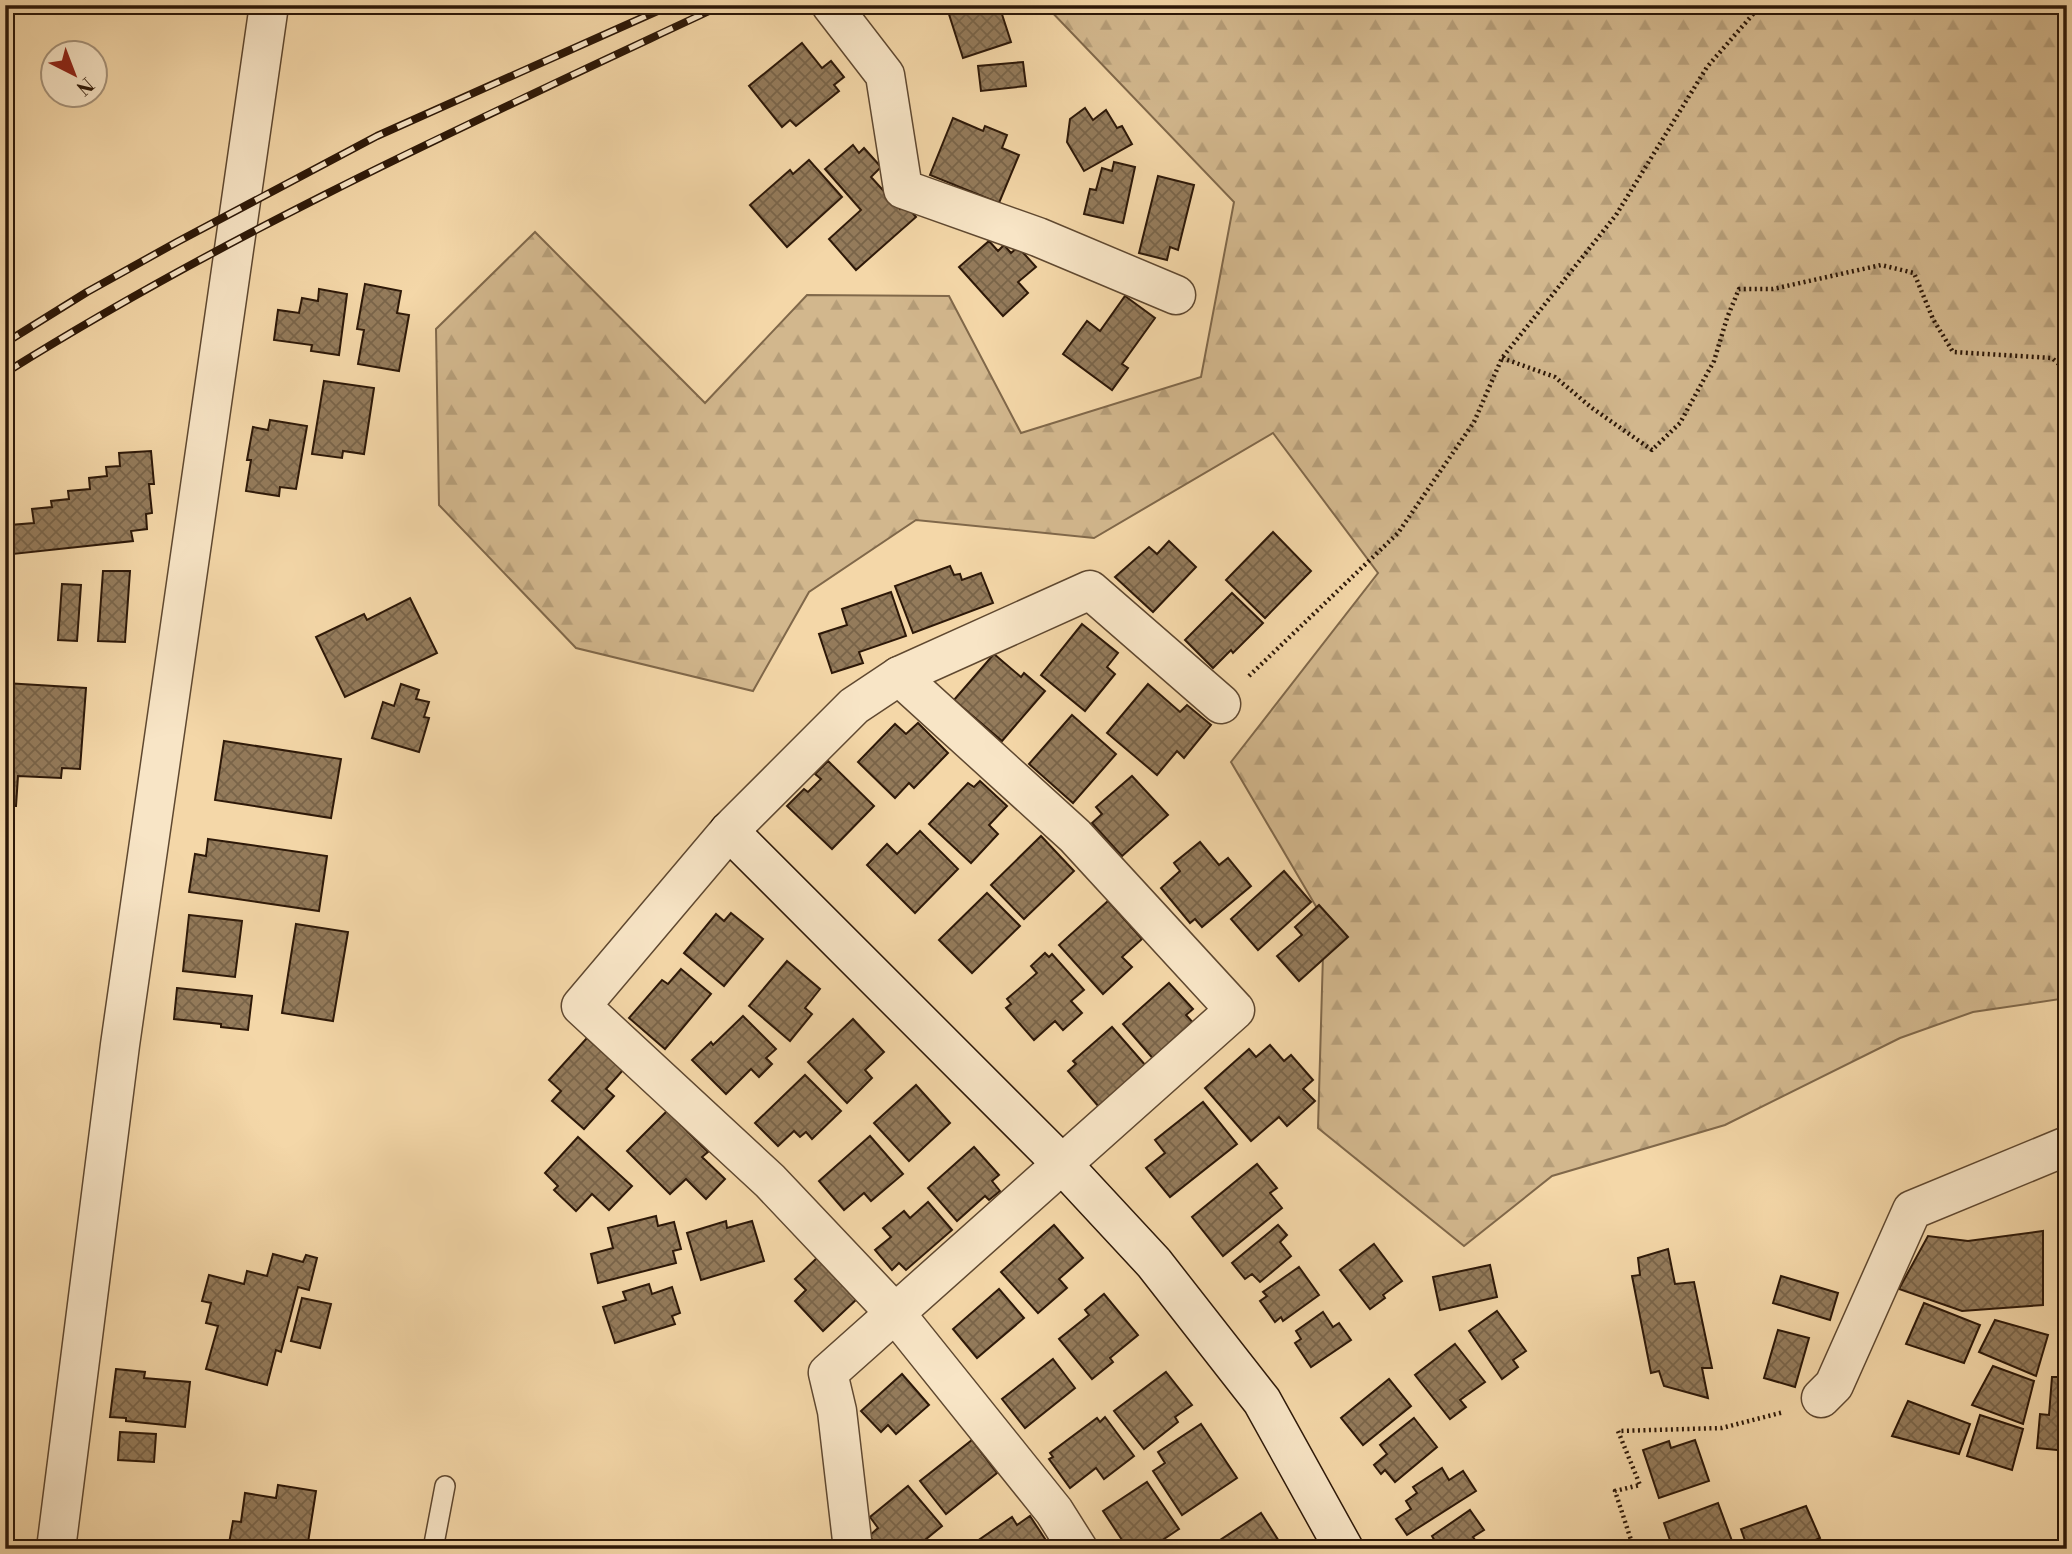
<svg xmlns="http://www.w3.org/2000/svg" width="2072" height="1554" viewBox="0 0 2072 1554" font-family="'Libre Bodoni',serif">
  <defs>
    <pattern id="forest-firs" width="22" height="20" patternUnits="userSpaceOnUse" patternTransform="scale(1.75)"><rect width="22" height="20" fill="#d2b78d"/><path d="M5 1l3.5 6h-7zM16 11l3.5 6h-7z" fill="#b59d78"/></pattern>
    <pattern id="building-cross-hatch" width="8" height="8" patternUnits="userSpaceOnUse" patternTransform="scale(1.75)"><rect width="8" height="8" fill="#947b5b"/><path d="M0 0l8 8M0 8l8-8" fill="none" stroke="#796449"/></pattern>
  </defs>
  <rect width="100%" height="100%" fill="#f4d7a8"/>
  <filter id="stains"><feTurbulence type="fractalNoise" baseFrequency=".00286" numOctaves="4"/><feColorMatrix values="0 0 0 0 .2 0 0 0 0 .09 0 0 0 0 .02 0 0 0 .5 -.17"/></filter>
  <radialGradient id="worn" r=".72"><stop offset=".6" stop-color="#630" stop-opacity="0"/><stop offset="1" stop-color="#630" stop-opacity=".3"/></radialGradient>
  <polygon fill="url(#forest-firs)" stroke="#80684a" stroke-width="2" points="1045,5 2067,5 2067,998 1973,1012 1900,1038 1725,1125 1552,1176 1464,1246 1318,1128 1324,920 1231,762 1378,573 1273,433 1094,538 916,520 809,592 753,691 576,648 439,505 436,329 535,232 705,403 807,295 949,296 1021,433 1201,377 1234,202"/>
  <g fill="url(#building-cross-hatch)" stroke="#2d1808" stroke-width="2">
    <polygon points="946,5 999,5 1011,42 963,58"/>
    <polygon points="802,43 822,68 831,61 844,77 834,85 839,91 796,126 790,120 782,127 749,86"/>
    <polygon points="1023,62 1026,86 981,91 978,66"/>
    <polygon points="1085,108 1093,120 1106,110 1117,128 1122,126 1132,144 1084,171 1067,142 1070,119"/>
    <polygon points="953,118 983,131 985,126 1007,135 1002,148 1019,155 999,203 930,175"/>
    <polygon points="853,145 859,153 864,148 881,167 871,177 900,209 905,204 916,217 856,270 829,239 861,210 825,169"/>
    <polygon points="809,160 842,197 787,247 750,205 790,170 793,174"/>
    <polygon points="1114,162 1135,167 1123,223 1084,214 1090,189 1096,190 1102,168 1112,171"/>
    <polygon points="1158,176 1194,185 1178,250 1170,247 1167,260 1139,253"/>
    <polygon points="989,241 998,251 1004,245 1011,253 1018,247 1036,267 1018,282 1028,293 1003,316 959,267"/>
    <polygon points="365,284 401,291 397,313 409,315 399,371 358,364 364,330 357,329"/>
    <polygon points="319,289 347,294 339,355 311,351 312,345 274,340 278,310 299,313 302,298 318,301"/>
    <polygon points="1125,296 1155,318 1122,364 1128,368 1112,390 1063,354 1087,321 1100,331"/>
    <polygon points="324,381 374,388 364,454 343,451 342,458 312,454"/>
    <polygon points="270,420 307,426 296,489 280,487 279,496 246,491 251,460 247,460 253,427 268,430"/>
    <polygon points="151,451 154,484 149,484 152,513 146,514 147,529 131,531 133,541 13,554 10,525 34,523 32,509 52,507 51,501 69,499 68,491 90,489 89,478 107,476 106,467 120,466 119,453"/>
    <polygon points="1273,532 1311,571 1265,618 1226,580"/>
    <polygon points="1169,541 1196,567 1153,612 1115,577 1149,547 1157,554"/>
    <polygon points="950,566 954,575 960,574 962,580 981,573 993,603 913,633 895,586"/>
    <polygon points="103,571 130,571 125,642 98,641"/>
    <polygon points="62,584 81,585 77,641 58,640"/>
    <polygon points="891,592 906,636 859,652 863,663 832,673 819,634 847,625 842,609"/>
    <polygon points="1232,593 1263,623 1233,653 1231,650 1213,668 1185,640"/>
    <polygon points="410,598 437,653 345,697 316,637 364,614 367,620"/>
    <polygon points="1082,624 1118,653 1107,667 1115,674 1085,711 1041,675"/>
    <polygon points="994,654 1021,677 1024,673 1045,691 1002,741 954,700"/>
    <polygon points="5,683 86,688 80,769 62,768 61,778 18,776 16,806 5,806"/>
    <polygon points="401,684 419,690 416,699 429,702 424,717 429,718 419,752 372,738 383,702 394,706"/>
    <polygon points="1148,684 1180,712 1187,705 1211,725 1184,758 1177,751 1157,775 1107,733"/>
    <polygon points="1072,715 1116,754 1073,803 1029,764"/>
    <polygon points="918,723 948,753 914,788 909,783 895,798 858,762 895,724 906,734"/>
    <polygon points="224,741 341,759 331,818 215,800"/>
    <polygon points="828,761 874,806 832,849 787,806 804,789 808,792 821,779 815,774"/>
    <polygon points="1132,776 1168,815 1122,856 1092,823 1102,814 1096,807"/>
    <polygon points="980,781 1007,806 989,825 998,834 971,863 929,824 968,783 974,787"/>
    <polygon points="920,831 958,869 915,913 867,865 887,844 897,854"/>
    <polygon points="1041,836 1074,871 1024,919 991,885"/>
    <polygon points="208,839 327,856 319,911 189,892 195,854 206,856"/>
    <polygon points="1200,842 1219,865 1228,858 1251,886 1202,927 1195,919 1190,923 1161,888 1180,871 1174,863"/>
    <polygon points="1284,871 1311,902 1258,950 1231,919"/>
    <polygon points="987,893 1020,926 972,973 939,940"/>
    <polygon points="1108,901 1142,939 1122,957 1132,967 1103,994 1059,945"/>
    <polygon points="1319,905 1348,937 1299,981 1277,956 1302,935 1295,927"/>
    <polygon points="731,913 763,939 724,986 684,953 716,914 724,921"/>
    <polygon points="189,915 242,921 235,977 183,971"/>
    <polygon points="296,924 348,932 333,1021 282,1013"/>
    <polygon points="1045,953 1049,957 1052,954 1084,990 1071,1001 1082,1013 1063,1030 1055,1021 1034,1040 1006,1008 1011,1004 1007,999 1037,973 1031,966"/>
    <polygon points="787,961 820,989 805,1008 812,1014 790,1041 749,1006"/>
    <polygon points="681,969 711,994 665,1049 629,1018 662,980 668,984"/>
    <polygon points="1169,983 1193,1009 1186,1015 1196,1026 1156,1062 1123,1024"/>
    <polygon points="177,988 252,996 248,1030 221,1027 221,1024 174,1019"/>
    <polygon points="743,1016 776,1049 766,1058 772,1064 759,1077 751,1069 726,1094 692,1060 711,1042 713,1045"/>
    <polygon points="853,1019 884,1052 865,1070 872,1078 847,1103 808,1062"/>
    <polygon points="1112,1027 1146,1066 1099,1107 1068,1071 1076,1064 1073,1061"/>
    <polygon points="587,1038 623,1070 606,1089 614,1096 584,1129 552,1101 561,1091 549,1080"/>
    <polygon points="1270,1045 1284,1061 1291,1055 1313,1080 1303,1089 1315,1101 1287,1126 1279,1117 1251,1141 1205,1088 1249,1049 1256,1057"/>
    <polygon points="805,1075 841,1111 812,1139 806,1132 800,1137 794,1131 778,1146 755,1123"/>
    <polygon points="916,1085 950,1123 909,1161 874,1123"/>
    <polygon points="1203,1102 1237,1144 1170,1197 1146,1168 1165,1153 1155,1140"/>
    <polygon points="667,1111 708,1152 702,1157 725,1179 706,1199 686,1179 670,1194 627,1151"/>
    <polygon points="870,1136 903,1174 871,1201 864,1193 844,1210 819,1181"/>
    <polygon points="578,1137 632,1186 609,1210 592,1194 576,1211 554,1190 558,1186 545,1173"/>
    <polygon points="974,1147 999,1175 992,1181 1000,1191 989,1200 985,1196 957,1221 928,1188"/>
    <polygon points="1257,1164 1277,1188 1270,1193 1282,1208 1223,1256 1192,1217"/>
    <polygon points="928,1202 952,1230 906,1270 899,1263 892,1270 875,1250 891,1237 883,1228 904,1211 910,1218"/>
    <polygon points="656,1216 658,1226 674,1222 681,1249 673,1251 676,1263 598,1283 591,1254 613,1248 608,1228"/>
    <polygon points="726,1221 727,1228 752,1221 764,1261 701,1280 687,1233"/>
    <polygon points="1054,1225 1083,1258 1059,1279 1067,1288 1038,1313 1001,1272"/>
    <polygon points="1278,1225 1287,1235 1280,1242 1291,1256 1260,1282 1252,1274 1245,1279 1232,1263"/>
    <polygon points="2043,1231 2043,1305 1962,1311 1899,1289 1928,1236 1968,1241"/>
    <polygon points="1374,1244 1402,1281 1383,1295 1385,1298 1370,1309 1340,1270"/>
    <polygon points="1668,1249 1675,1284 1694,1282 1712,1368 1702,1368 1708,1398 1664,1386 1659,1371 1651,1373 1632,1276 1640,1275 1638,1258"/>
    <polygon points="273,1254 303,1262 306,1255 317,1258 309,1290 298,1287 281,1352 276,1350 267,1385 206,1369 218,1326 206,1323 211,1303 202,1301 209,1275 244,1284 247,1271 267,1276"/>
    <polygon points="818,1257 857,1299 823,1331 795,1301 806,1290 795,1279"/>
    <polygon points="1490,1265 1497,1297 1440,1310 1433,1277"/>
    <polygon points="1299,1267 1319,1295 1283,1321 1281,1317 1275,1322 1260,1301 1267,1296 1263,1292"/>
    <polygon points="1781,1276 1838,1293 1830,1320 1773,1303"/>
    <polygon points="649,1284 652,1294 672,1287 680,1313 672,1316 675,1324 615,1343 603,1307 626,1300 623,1292"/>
    <polygon points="999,1289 1024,1318 977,1358 953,1329"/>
    <polygon points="1104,1294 1138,1335 1110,1358 1113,1362 1092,1379 1059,1339 1089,1315 1085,1310"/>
    <polygon points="302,1298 331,1304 320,1348 291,1341"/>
    <polygon points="1924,1303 1980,1325 1964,1363 1906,1344"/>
    <polygon points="1497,1311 1526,1351 1513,1360 1518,1367 1502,1379 1469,1331"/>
    <polygon points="1323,1312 1333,1327 1339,1323 1351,1340 1311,1367 1295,1343 1301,1339 1296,1331"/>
    <polygon points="1995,1320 2048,1335 2036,1376 1979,1352"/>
    <polygon points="1778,1330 1809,1338 1795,1387 1764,1378"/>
    <polygon points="1455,1344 1485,1382 1460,1400 1466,1407 1450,1419 1415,1375"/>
    <polygon points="1053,1359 1075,1388 1025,1428 1002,1399"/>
    <polygon points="1993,1366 2034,1381 2023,1424 1972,1405"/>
    <polygon points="116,1369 145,1372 144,1378 190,1382 185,1427 126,1421 126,1418 110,1417"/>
    <polygon points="1166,1372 1192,1405 1175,1417 1178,1422 1144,1449 1114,1411"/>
    <polygon points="902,1374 929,1405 896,1434 888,1425 881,1432 861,1411"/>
    <polygon points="2052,1377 2067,1377 2067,1451 2037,1448 2040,1414 2049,1415"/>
    <polygon points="1389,1379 1411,1406 1363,1445 1341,1418"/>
    <polygon points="1908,1401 1970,1424 1959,1454 1892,1436"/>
    <polygon points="1980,1415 2023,1429 2012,1470 1967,1456"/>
    <polygon points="1105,1417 1134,1456 1104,1479 1096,1468 1070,1488 1049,1459 1053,1457 1050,1453 1097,1418 1100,1422"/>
    <polygon points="1414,1418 1437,1447 1395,1482 1385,1470 1381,1474 1374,1465 1387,1454 1380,1445"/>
    <polygon points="1201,1424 1237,1478 1182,1515 1153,1471 1165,1463 1158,1452"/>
    <polygon points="120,1432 156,1434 154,1462 118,1460"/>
    <polygon points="972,1440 997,1473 946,1514 920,1481"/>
    <polygon points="1695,1440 1709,1481 1659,1498 1643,1450 1669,1441 1671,1448"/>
    <polygon points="1442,1468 1449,1480 1463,1471 1476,1491 1407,1535 1396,1519 1411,1509 1406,1501 1417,1493 1413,1487"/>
    <polygon points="1147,1482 1179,1529 1149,1549 1138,1549 1136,1546 1128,1549 1103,1511"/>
    <polygon points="278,1485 316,1491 307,1549 228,1549 233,1521 241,1522 245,1493 276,1498"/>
    <polygon points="908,1486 942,1526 914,1549 880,1549 869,1536 878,1528 870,1517"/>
    <polygon points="1718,1503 1735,1549 1673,1549 1664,1523"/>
    <polygon points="1806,1506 1820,1538 1795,1549 1748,1549 1741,1529"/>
    <polygon points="1470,1510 1484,1530 1473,1537 1481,1549 1433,1549 1432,1546 1436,1543 1432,1536"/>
    <polygon points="1261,1513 1284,1549 1209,1549 1208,1548"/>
    <polygon points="1030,1516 1049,1545 1043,1549 971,1549 970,1546 1012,1517 1017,1525"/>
  </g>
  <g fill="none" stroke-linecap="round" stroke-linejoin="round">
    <defs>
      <polyline id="lane" points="433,1549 445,1486"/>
      <g id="street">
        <polyline points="831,5 885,75 903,189 1038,237 1176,295"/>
        <polyline points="1821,1398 1834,1385 1912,1210 2067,1146"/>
        <polyline points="56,1549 120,1045 269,5"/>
        <polyline points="853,1549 837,1411 828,1373 1235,1010 1075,836 899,676"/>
        <polyline points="1078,1549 1054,1511 895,1313 770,1181 581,1006 729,831 854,706 899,676 1090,590 1221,704"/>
      </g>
      <polyline id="secondary" points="729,831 1063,1165 1154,1263 1262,1401 1344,1549"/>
    </defs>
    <use href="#lane" stroke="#5f4830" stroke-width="22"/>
    <use href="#street" stroke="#5f4830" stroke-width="41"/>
    <use href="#secondary" stroke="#2d1808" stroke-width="41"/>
    <g stroke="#2d1808" stroke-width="4.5" stroke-dasharray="2 3.5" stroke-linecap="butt">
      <polyline points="1502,358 1555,377 1592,408 1652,450 1680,423 1714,361 1727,318 1739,289 1773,289 1881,265 1914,273 1933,319 1953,352 2052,358 2067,371"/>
      <polyline points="1249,676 1398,533 1474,422 1502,358 1616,215 1707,67 1761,5"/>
      <polyline points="1634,1549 1615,1491 1640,1485 1618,1431 1722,1428 1784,1412"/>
    </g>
    <use href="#lane" stroke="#f8e5c6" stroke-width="19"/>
    <use href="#street" stroke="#f8e5c6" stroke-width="38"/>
    <use href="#secondary" stroke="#f8e5c6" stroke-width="38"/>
    <defs>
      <g id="rail">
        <polyline points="5,343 87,292 177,242 377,136 671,5"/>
        <path d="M 5,373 C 233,230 479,119 722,5"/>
      </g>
    </defs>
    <use href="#rail" stroke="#2d1808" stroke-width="8"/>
    <use href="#rail" stroke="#f8e5c6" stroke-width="5" stroke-dasharray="16" stroke-linecap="butt"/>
  </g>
  <rect width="2072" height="1554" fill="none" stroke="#f4d7a8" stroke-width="28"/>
  <rect x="7" y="7" width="2058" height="1540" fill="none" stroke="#2d1808" stroke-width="3.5"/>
  <rect x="14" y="14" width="2044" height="1526" fill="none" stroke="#2d1808" stroke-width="2"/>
  <g transform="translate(74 74) rotate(138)"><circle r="33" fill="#f8e5c6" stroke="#a7937a" stroke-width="2"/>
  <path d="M0-5L12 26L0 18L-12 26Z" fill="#8f2418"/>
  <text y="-10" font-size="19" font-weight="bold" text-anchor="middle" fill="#2d1808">N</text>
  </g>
  <rect width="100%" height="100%" filter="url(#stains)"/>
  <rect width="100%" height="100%" fill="url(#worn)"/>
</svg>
